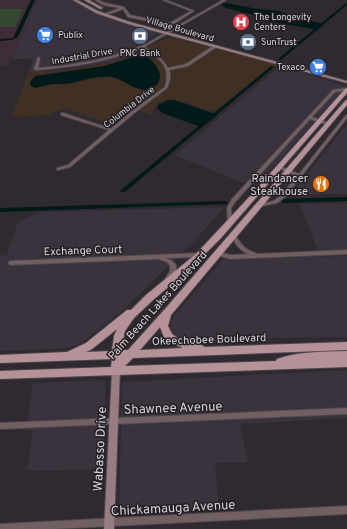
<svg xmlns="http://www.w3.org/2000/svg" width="347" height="529" viewBox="0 0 347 529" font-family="Overpass,sans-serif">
  <rect width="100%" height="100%" fill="#2f2a30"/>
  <g fill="#3a323d">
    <polygon points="37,0 71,0 95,13 155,33 156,35 133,48 140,52 111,62 81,67 29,73 33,59 11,59"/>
    <polygon points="280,66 346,86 257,185 239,181 175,155"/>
    <polygon points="347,124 347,194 290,195"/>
    <polygon points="347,203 347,250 318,251 300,204"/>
    <polygon points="225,207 195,240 122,311 78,345 65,348 0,351 0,256 7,255 18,222 39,212"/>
    <polygon points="347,256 347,337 206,339 179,337 171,331 171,320 223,259"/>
    <polygon points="347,370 347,418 240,424 248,462 215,463 219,509 119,514 122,382"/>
    <polygon points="106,380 102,469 27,471 33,431 26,430 33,383"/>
  </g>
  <polygon fill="#3f3023" points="170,37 277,65 214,112 175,99 166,100 158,103 154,108 152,115 134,108 112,125 65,108 48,115 12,117 28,73 75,69 112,62 143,52 141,49"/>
  <polygon fill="#3e2d38" points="0,0 37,0 7,66 0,66"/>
  <polygon fill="#354832" points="0,9 23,9 15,27 0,27"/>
  <g fill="#021919">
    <polygon points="31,0 35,0 18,37 12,40 0,41 0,39 13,38"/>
    <polygon points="227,3 252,8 279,11 297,18 324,24 318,30 267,21 253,15 223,7 222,4"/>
    <path d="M 140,55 C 154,56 170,80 152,88 C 137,95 126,79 111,77 C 97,76 85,80 72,83 C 66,84 59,84 53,84 C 47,85 41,87 35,88 L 31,86 L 30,82 L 35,76 L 104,66 Z"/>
    <polygon points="169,100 174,100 218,115 201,127 162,113 157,108 158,105"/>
  </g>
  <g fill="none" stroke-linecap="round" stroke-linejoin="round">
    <g fill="#021919" fill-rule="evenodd">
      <polygon points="346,3 347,3 347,5 281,60 279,60 279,58"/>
      <polygon points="271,66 274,67 125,192 121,192 120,191 121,190"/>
      <polygon points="347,197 347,201 284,203 281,201 284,199"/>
      <polygon points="225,201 228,203 227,204 0,212 0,208"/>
    </g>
    <defs>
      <g id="street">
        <polygon points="95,0 98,0 105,3 124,7 130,15 167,23 170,23 191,11 163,0 166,0 194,11 172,25 167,25 128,17 123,9 104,16 104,14 120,8 103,5"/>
        <path d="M 223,0 L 226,0 L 144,47 C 154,52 162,58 168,68 L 186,64 L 213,46 L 215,46 L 215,48 L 188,66 L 169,70 L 170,74 L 170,80 L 167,88 L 133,114 L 70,167 L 58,170 L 57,170 L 57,168 L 68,165 L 109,130 L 61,115 L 61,113 L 63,113 L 111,129 L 131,112 L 165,87 C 172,66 158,56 141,48 C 108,62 72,67 36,70 L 34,69 L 38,57 L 40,58 L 38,68 L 62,66 L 97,60 L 129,51 L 146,44 Z"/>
        <polygon points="347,88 347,90 335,92 312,117 329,123 329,125 327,125 310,119 255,180 270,176 272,177 271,178 252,183 236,201 231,208 232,222 230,224 228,223 227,208 232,199 333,90"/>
        <polygon points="346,115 347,115 347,118 285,197 277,203 258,207 256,207 256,205 274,201 281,195 297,176 278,168 278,166 280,166 299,174"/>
        <path d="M 233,233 L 235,234 C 240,244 245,250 256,253 L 256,254 L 347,250 L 347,254 L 231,259 L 216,255 L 216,254 L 218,252 L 231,255 L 249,254 C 240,251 235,244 231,235 Z"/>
        <polygon points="200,253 202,255 200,257 166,258 171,260 176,265 176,271 170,280 166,280 165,279 170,271 170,266 167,262 158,259 10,265 8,263 10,261"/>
        <polygon points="347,408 347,414 0,429 0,423"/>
        <polygon points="347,506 347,514 54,529 0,529 0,524"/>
      </g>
      <g id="secondary">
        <polygon points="73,0 77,0 98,11 130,22 347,81 347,83 128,24 96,13"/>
        <polygon points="84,0 89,0 103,8 100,9"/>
        <polygon points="116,366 119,367 120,370 114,529 104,529 112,370 113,367"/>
      </g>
      <path id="primary" d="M 347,88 L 347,93 L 221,238 L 192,267 L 153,300 L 134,318 L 125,331 L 121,350 L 128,350 L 165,309 L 345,101 L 347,100 L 347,105 L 171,315 L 168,326 L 172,334 L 181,340 L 201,345 L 205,347 L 347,342 L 347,350 L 133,358 L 125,366 L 276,361 L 277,359 C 299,351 323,352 347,351 L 347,367 L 0,379 L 0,371 L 111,367 L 112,359 L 0,363 L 0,355 L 67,352 L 86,343 L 127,310 L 131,310 L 146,295 L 196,254 L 253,193 L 345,89 ZM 160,327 L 165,340 L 183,348 L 140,350 ZM 117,329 L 114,336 L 112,351 L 86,352 L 92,349 Z"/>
    </defs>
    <use href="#street" stroke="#4a454b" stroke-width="2"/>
    <use href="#secondary" stroke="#4a454b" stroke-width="2"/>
    <use href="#primary" stroke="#4a454b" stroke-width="2"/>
    <use href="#street" fill="#715f62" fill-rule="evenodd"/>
    <use href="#secondary" fill="#977c81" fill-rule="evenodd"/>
    <use href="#primary" fill="#b59298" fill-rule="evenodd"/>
  </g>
  <defs>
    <symbol id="hospital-disc" viewBox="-11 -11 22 22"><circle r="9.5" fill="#e0444e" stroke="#252026"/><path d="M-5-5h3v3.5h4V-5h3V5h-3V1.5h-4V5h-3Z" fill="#fff"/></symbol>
    <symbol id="supermarket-disc" viewBox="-11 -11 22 22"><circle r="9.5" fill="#3f7fe0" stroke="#252026"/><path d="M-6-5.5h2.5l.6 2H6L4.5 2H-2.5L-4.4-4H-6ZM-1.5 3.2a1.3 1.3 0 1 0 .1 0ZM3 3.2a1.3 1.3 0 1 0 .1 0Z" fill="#fff"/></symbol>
    <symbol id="bank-disc" viewBox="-11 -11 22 22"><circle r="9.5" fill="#5c6f8a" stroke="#252026"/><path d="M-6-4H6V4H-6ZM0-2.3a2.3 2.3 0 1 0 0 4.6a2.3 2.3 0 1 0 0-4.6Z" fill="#fff"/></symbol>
    <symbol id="restaurant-disc" viewBox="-11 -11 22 22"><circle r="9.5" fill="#e8710a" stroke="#252026"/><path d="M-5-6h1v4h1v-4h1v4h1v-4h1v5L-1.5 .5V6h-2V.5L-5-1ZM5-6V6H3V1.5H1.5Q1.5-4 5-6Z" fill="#fff"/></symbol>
  </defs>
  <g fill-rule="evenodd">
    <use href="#hospital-disc" x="231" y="12" width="20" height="20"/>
    <use href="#supermarket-disc" x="35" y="25" width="20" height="20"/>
    <use href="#bank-disc" x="130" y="26" width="20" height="20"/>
    <use href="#bank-disc" x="238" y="32" width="20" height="20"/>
    <use href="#supermarket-disc" x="308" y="57" width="20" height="20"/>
    <use href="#restaurant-disc" x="311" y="174" width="20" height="20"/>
  </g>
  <g text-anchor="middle" stroke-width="3" stroke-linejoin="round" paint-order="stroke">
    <g font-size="9" fill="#d5d2d6" stroke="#252026" text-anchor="start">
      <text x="254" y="20">The Longevity<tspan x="254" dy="10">Centers</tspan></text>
      <text x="58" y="38">Publix</text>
      <text x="261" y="45">SunTrust</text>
      <text x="140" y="56" text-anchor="middle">PNC Bank</text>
      <text x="305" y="70" text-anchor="end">Texaco</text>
    </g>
    <g font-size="9" fill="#d5d2d6" stroke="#252026">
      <text transform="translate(180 29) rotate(16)" y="3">Village Boulevard</text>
      <text transform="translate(82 56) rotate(-10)" y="3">Industrial Drive</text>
      <text transform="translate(129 107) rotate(-38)" y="3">Columbia Drive</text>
    </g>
    <g font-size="11" fill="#d5d2d6" stroke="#252026" text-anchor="end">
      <text x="308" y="182">Raindancer<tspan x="308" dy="13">Steakhouse</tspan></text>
    </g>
    <g font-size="11" fill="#d5d2d6" stroke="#252026">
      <text transform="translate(83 250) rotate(-2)" y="4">Exchange Court</text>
      <text transform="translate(157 305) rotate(-48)" y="4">Palm Beach Lakes Boulevard</text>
      <text transform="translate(209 339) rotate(-2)" y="4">Okeechobee Boulevard</text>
    </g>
    <g font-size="13" fill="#d5d2d6" stroke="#252026">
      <text transform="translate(173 407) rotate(-2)" y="5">Shawnee Avenue</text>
      <text transform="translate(99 449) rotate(-87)" y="5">Wabasso Drive</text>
      <text transform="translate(173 507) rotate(-3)" y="5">Chickamauga Avenue</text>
    </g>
  </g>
</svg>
